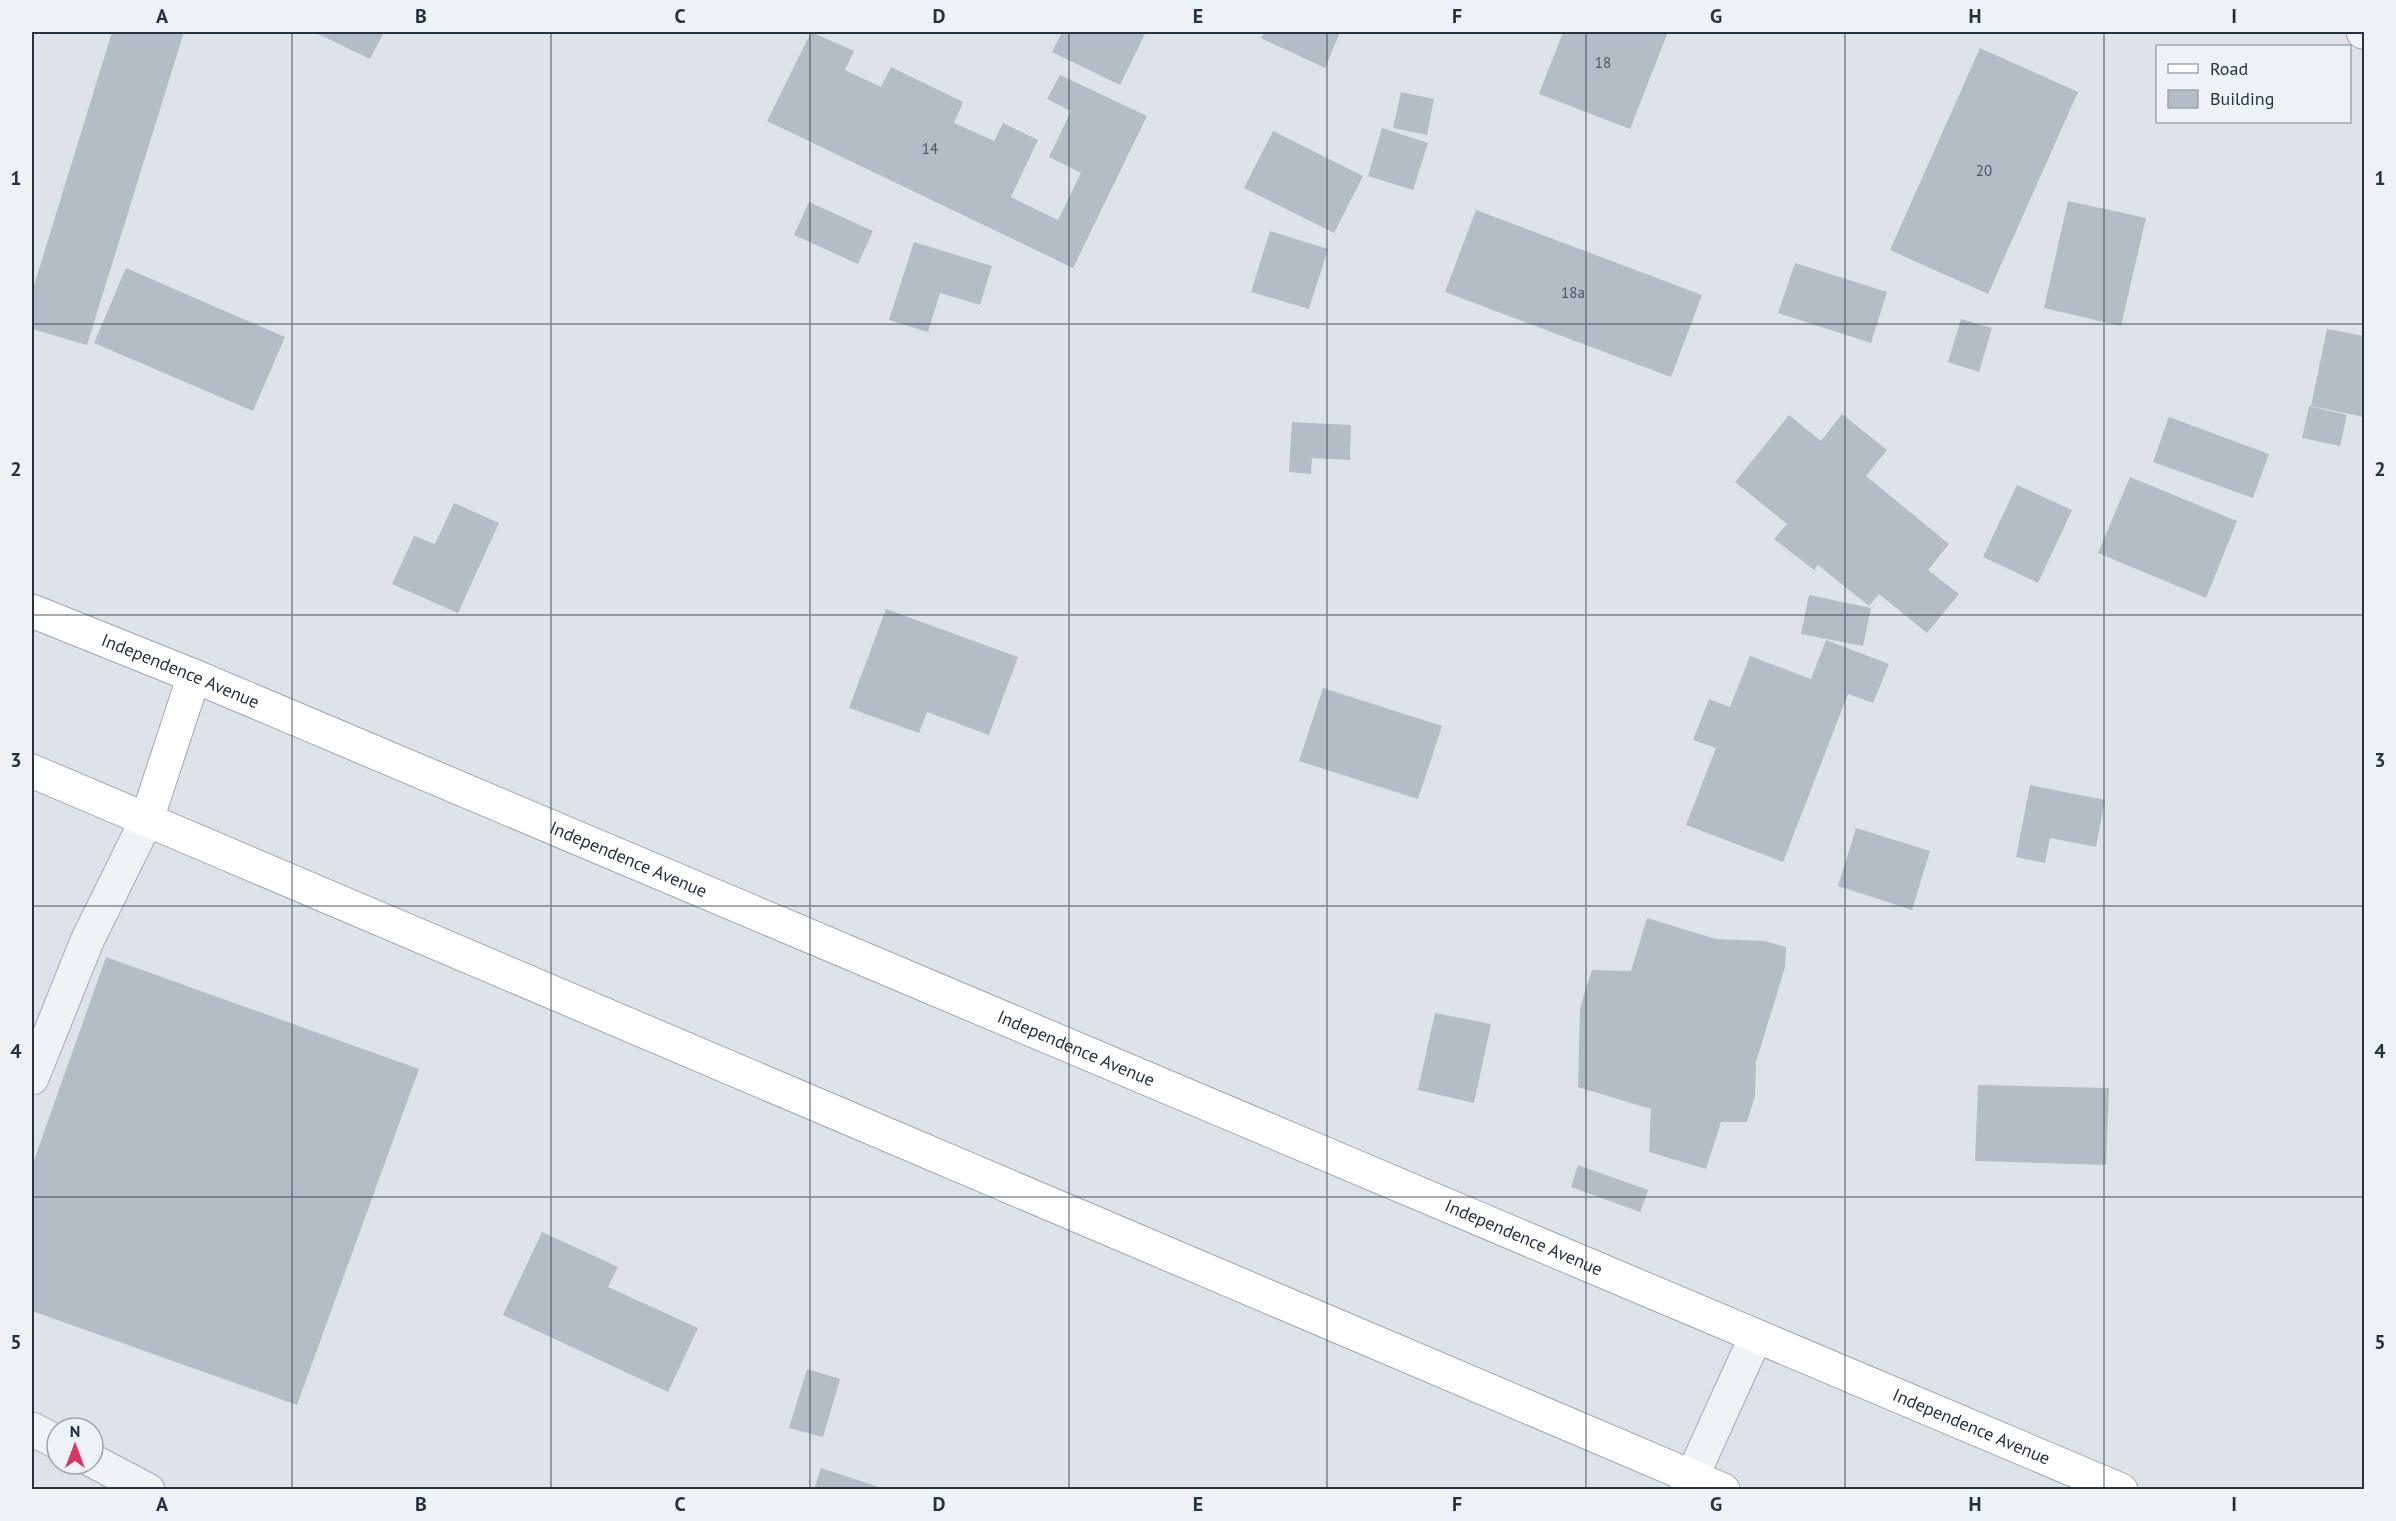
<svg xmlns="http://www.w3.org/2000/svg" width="2396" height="1521" viewBox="0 0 2396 1521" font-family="'PT Sans',sans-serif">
  <rect width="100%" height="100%" fill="#dde3e8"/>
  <g fill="#b4bdc6">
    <polygon points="112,32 184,32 87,345 32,329 32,292"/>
    <polygon points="314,32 384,32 370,59"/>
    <polygon points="811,32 854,51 845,70 881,87 891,67 963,102 954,123 994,141 1003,123 1038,140 1011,197 1058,220 1081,173 1049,157 1071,111 1047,99 1060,75 1147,116 1073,268 767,121"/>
    <polygon points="1062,32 1146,32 1120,85 1052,52"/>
    <polygon points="1265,32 1340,32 1325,68 1261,38"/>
    <polygon points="1563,32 1668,32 1630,129 1539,94"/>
    <polygon points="1980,48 2078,92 1988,294 1890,250"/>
    <polygon points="1401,92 1434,99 1427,135 1393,128"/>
    <polygon points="1382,128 1428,143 1413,190 1368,176"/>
    <polygon points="1273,131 1363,176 1334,233 1244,188"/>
    <polygon points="2068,201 2146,218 2121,326 2044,308"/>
    <polygon points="809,202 873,231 858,264 794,235"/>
    <polygon points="1476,210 1702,295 1671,377 1445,292"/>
    <polygon points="1270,231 1328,249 1309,309 1251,292"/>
    <polygon points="914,242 992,266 980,305 940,293 928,332 889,320"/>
    <polygon points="1795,263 1887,292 1871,343 1778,313"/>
    <polygon points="126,268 285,337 253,411 94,343"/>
    <polygon points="1961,319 1992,328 1979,372 1948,362"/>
    <polygon points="2327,329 2364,336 2364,417 2311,406"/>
    <polygon points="2309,406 2347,415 2340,446 2302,438"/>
    <polygon points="1842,414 1887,450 1866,476 1949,544 1928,570 1959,594 1927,633 1879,594 1869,606 1818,565 1814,570 1774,539 1787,524 1735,482 1789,415 1821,441"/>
    <polygon points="2169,417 2269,454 2253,498 2153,462"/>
    <polygon points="1292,422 1351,425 1350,460 1312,458 1311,474 1289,472"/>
    <polygon points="2130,477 2237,521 2206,598 2098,553"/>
    <polygon points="2017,485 2072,510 2038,583 1983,557"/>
    <polygon points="454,503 499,523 458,613 392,584 414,536 435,544"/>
    <polygon points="1809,595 1871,608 1863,646 1801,634"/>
    <polygon points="886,609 1018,657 989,735 927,712 919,733 849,708"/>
    <polygon points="1826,640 1889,664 1873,703 1848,694 1783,862 1686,825 1716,748 1693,740 1709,699 1730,707 1750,656 1811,679"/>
    <polygon points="1323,688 1442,726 1418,799 1299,761"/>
    <polygon points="2030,785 2105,800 2096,847 2050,838 2045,863 2016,857"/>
    <polygon points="1856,828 1930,851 1912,910 1838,886"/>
    <polygon points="1647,918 1716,939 1764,941 1786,947 1785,967 1756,1062 1755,1096 1747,1122 1721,1122 1706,1169 1649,1152 1651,1109 1578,1087 1580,1008 1592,970 1631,971"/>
    <polygon points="106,957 419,1069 297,1405 32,1311 32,1166"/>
    <polygon points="1435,1013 1491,1024 1474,1103 1418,1090"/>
    <polygon points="1978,1085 2109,1088 2106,1165 1975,1161"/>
    <polygon points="1578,1165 1648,1190 1640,1212 1571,1187"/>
    <polygon points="542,1232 618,1267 608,1287 698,1328 668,1392 503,1315"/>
    <polygon points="807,1369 840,1379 823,1437 789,1428"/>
    <polygon points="821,1468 885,1489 885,1490 814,1490"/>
  </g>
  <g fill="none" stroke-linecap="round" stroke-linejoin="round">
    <defs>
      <g id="minor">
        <polyline points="2363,32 2364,32"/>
        <polyline points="32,1078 87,941 147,819"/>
        <polyline points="32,1429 57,1442"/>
        <polyline points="93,1461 148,1490"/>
        <polyline points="1686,1490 1756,1336"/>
      </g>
      <g id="major">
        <path id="s1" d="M 32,611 L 194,676 L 2121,1490"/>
        <polyline points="32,771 1723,1490"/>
        <polyline points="147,819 194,676"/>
      </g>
    </defs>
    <use href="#minor" stroke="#a2abb3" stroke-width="35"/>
    <use href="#major" stroke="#9ba9b5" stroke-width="35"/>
    <use href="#minor" stroke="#f0f3f6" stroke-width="33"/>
    <use href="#major" stroke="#fff" stroke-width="33"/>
  </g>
  <path fill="none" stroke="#253341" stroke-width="1.5" stroke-opacity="0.55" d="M 292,32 L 292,1490M 551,32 L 551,1490M 810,32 L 810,1490M 1069,32 L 1069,1490M 1327,32 L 1327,1490M 1586,32 L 1586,1490M 1845,32 L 1845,1490M 2104,32 L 2104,1490M 32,324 L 2364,324M 32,615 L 2364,615M 32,906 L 2364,906M 32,1197 L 2364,1197"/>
  <g text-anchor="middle" stroke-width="6" stroke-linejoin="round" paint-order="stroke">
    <g font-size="15" fill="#495662">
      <text x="1603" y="68">18</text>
      <text x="930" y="154">14</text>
      <text x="1984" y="176">20</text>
      <text x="1573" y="298">18a</text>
    </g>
    <g font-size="18" fill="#253341" stroke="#edf2f6">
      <text dy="6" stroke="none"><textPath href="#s1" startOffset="160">Independence Avenue</textPath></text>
      <text dy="6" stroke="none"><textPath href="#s1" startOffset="646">Independence Avenue</textPath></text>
      <text dy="6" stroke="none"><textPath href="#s1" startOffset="1132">Independence Avenue</textPath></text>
      <text dy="6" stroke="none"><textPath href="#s1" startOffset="1618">Independence Avenue</textPath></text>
      <text dy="6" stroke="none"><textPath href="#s1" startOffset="2104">Independence Avenue</textPath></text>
    </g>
  </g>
  <rect width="2396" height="1521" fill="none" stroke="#edf2f6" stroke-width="66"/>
  <rect x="2156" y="45" width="195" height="78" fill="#edf2f6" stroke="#9da6ae" stroke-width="1.5"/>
  <rect x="2168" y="64" width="30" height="9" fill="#ffffff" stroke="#9da6ae" stroke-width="1.5"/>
  <text x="2210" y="75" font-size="18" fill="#253341">Road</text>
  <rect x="2168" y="90" width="30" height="18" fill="#b4bdc6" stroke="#9da6ae" stroke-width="1.5"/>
  <text x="2210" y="105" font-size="18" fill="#253341">Building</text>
  <g transform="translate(75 1446)"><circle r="28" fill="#edf2f6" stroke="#9da6ae" stroke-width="1.5"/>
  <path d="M0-4.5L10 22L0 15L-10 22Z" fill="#db3563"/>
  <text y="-9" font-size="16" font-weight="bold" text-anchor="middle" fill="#253341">N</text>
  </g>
  <rect x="33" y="33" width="2330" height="1455" fill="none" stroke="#253341" stroke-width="2"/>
  <g font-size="20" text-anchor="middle" font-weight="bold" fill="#253341">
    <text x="162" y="23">A</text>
    <text x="421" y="23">B</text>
    <text x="680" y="23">C</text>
    <text x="939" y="23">D</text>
    <text x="1198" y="23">E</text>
    <text x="1457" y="23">F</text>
    <text x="1716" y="23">G</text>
    <text x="1975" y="23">H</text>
    <text x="2234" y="23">I</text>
    <text x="16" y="185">1</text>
    <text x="2380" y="185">1</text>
    <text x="16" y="476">2</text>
    <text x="2380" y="476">2</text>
    <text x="16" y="767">3</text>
    <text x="2380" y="767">3</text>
    <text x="16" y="1058">4</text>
    <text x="2380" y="1058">4</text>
    <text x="16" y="1349">5</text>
    <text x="2380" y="1349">5</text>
    <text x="162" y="1511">A</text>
    <text x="421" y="1511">B</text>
    <text x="680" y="1511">C</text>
    <text x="939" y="1511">D</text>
    <text x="1198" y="1511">E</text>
    <text x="1457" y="1511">F</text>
    <text x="1716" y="1511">G</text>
    <text x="1975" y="1511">H</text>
    <text x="2234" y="1511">I</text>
  </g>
</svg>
